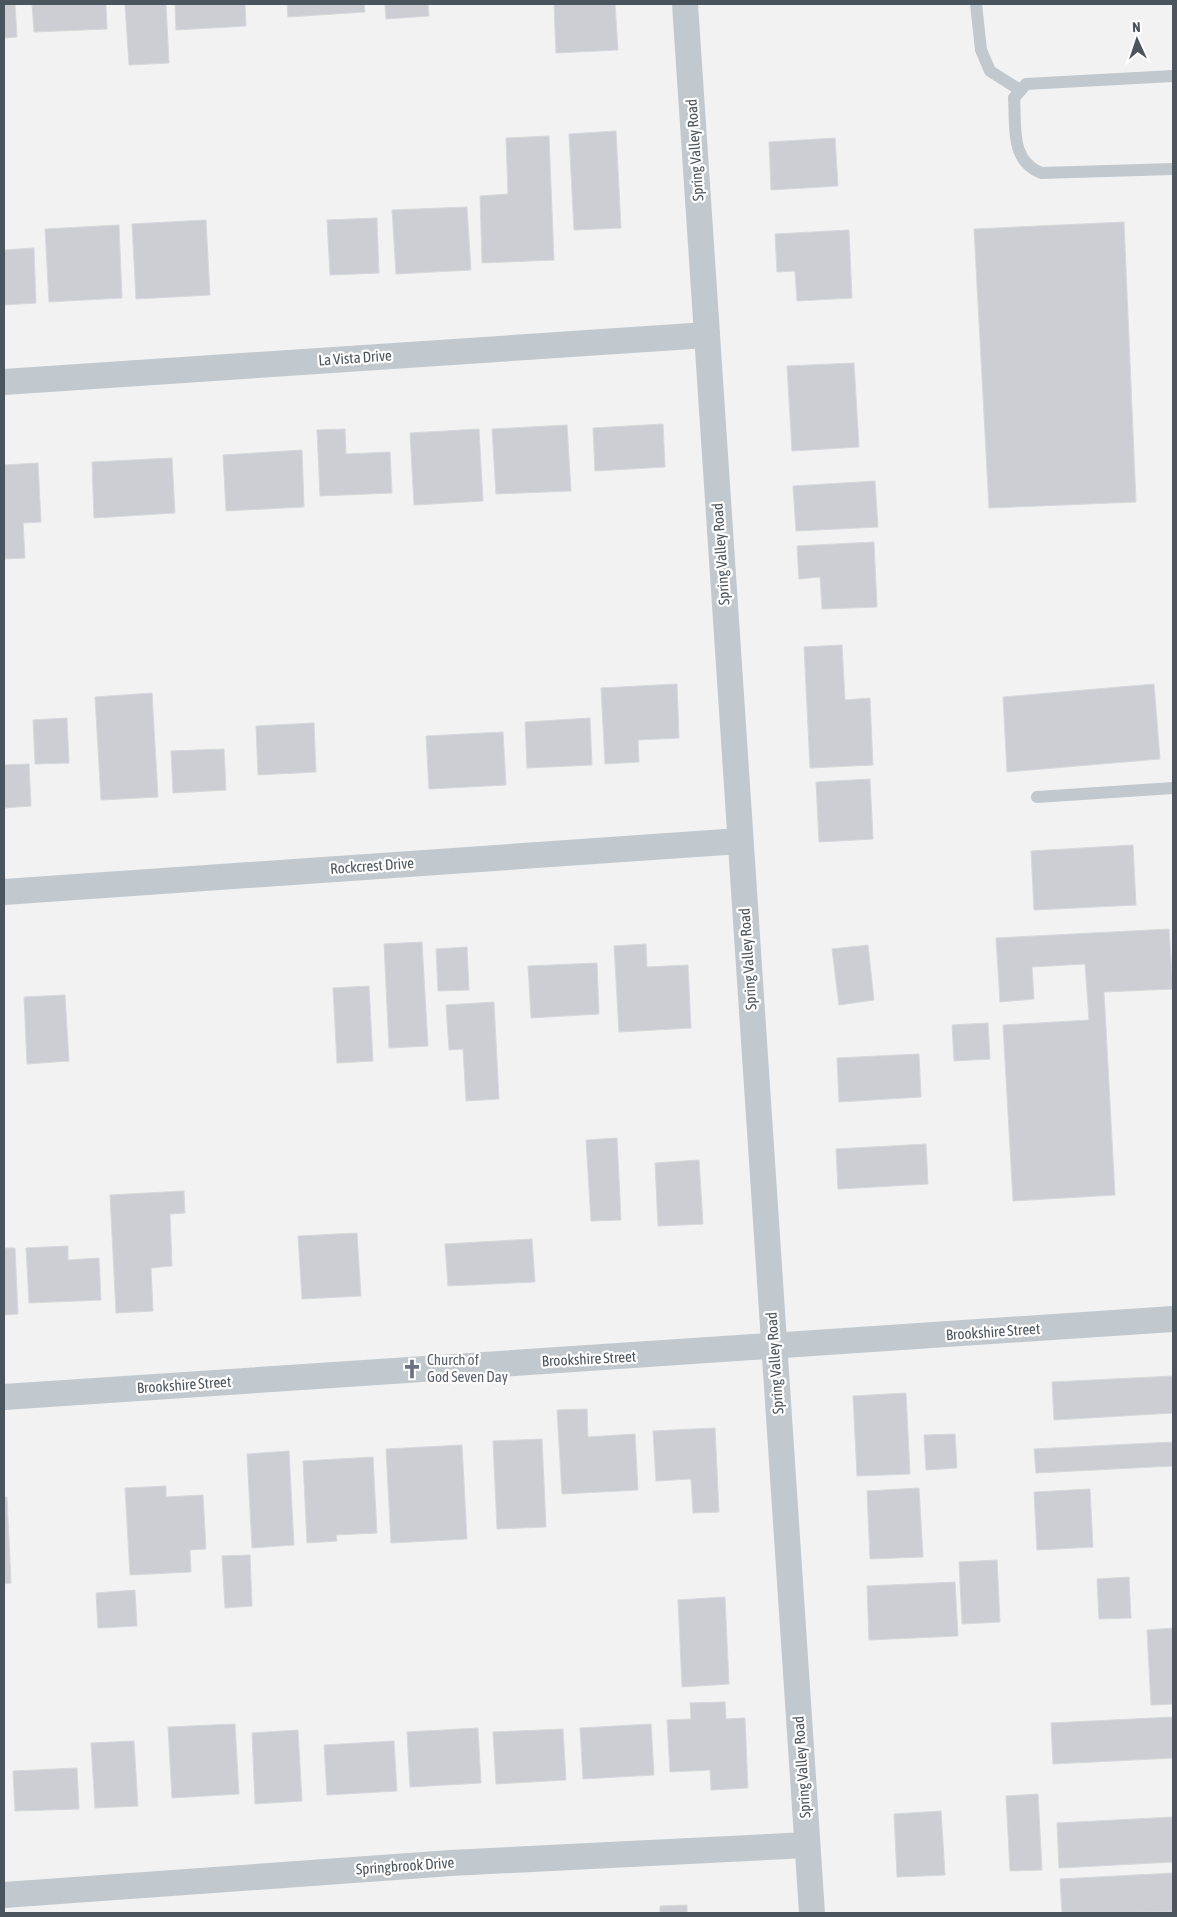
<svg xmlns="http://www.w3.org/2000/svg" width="1177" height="1917" viewBox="0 0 1177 1917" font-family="'Asap Condensed',sans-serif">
  <rect width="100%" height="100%" fill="#f3f2f2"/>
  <g fill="#ccced3" stroke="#d6d8dc">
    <polygon points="4,4 15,4 17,37 4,38"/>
    <polygon points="32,4 106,4 107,29 34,32"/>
    <polygon points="125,4 166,4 169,63 129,65"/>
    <polygon points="175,4 245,4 246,26 176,30"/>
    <polygon points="287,4 364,4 365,12 288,17"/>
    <polygon points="385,4 428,4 429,16 386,19"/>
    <polygon points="554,4 615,4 618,50 556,53"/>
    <polygon points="616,131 621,228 574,230 569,134"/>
    <polygon points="549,136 554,260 482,263 480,196 508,194 506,138"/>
    <polygon points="835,138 838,186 771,190 769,142"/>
    <polygon points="467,207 471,270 396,274 392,210"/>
    <polygon points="377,218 379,273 330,275 327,220"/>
    <polygon points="206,220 210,295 136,299 132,224"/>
    <polygon points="1124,222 1136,502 989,508 974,229"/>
    <polygon points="119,225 122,298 49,302 45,229"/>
    <polygon points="849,230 852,298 797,301 795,271 777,272 775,234"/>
    <polygon points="34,248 36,303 4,305 4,250"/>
    <polygon points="854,363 859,447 792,451 787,366"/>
    <polygon points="663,424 665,467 595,471 593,428"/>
    <polygon points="567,425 571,491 496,494 492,429"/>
    <polygon points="345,429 346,454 390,452 392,493 320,496 317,430"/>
    <polygon points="479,429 483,501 414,505 410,433"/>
    <polygon points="302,450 304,507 226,511 223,455"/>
    <polygon points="172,458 175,513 94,518 92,462"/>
    <polygon points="38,463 41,522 23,523 25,558 4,559 4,465"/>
    <polygon points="875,481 878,527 796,531 793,486"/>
    <polygon points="874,542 877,607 822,609 820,577 799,579 797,546"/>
    <polygon points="842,645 845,700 870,698 873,765 810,768 804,647"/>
    <polygon points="677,684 679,738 638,740 639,762 605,764 601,688"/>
    <polygon points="1154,684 1160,759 1007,772 1003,697"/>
    <polygon points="152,693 158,797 101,800 95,697"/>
    <polygon points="67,718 69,763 35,764 33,720"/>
    <polygon points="590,718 592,765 527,768 525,722"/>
    <polygon points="314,723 316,772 258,775 256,726"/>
    <polygon points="503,732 506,785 429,789 426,736"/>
    <polygon points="224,749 226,790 173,793 171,751"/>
    <polygon points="29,764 31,806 4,808 4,765"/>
    <polygon points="870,779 873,839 819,842 816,782"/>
    <polygon points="1133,845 1136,905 1034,910 1031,851"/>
    <polygon points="1169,929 1173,989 1104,992 1115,1195 1013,1201 1003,1025 1089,1020 1085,964 1032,967 1034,999 1000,1002 996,938"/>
    <polygon points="422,942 428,1046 389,1048 384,944"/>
    <polygon points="646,944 647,967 688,965 691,1028 619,1032 614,946"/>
    <polygon points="868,945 874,1000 839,1005 832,949"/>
    <polygon points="467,947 469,990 438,991 436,949"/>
    <polygon points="597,963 599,1014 531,1018 528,966"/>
    <polygon points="369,986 373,1061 337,1063 333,988"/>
    <polygon points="65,995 69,1061 27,1064 24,997"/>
    <polygon points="494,1002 499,1099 466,1101 463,1049 449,1050 446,1005"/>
    <polygon points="988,1023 990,1059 954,1061 952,1025"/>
    <polygon points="919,1054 921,1097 839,1102 837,1058"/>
    <polygon points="617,1138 621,1220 591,1221 586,1140"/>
    <polygon points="926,1144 928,1184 838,1189 836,1149"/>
    <polygon points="699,1160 703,1224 658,1226 655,1163"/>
    <polygon points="184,1191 185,1213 170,1214 172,1266 151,1268 153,1311 116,1313 110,1195"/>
    <polygon points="357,1233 361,1296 302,1299 298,1236"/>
    <polygon points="532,1239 535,1282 448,1286 445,1244"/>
    <polygon points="68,1246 68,1260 99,1258 101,1300 29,1303 26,1248"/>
    <polygon points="4,1248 15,1248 18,1314 4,1315"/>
    <polygon points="1173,1376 1173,1413 1054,1420 1052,1382"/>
    <polygon points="906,1393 910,1474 857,1476 853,1396"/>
    <polygon points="587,1409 588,1437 635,1434 638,1490 562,1494 557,1410"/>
    <polygon points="715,1428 719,1512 693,1513 691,1479 656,1481 653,1431"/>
    <polygon points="955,1434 957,1468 926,1470 924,1435"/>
    <polygon points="542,1439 546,1527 497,1529 493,1441"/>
    <polygon points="1173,1442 1173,1466 1036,1473 1034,1449"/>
    <polygon points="462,1445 467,1539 391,1543 386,1449"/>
    <polygon points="289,1451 294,1545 252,1548 247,1454"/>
    <polygon points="373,1457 377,1533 336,1535 337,1541 307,1543 303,1461"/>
    <polygon points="166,1486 166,1497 203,1495 206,1549 190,1550 191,1572 130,1575 125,1488"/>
    <polygon points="919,1488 923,1557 870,1559 867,1491"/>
    <polygon points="1090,1489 1093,1547 1037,1550 1034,1492"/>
    <polygon points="4,1497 7,1497 11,1583 4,1584"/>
    <polygon points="250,1555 252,1606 225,1608 222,1556"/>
    <polygon points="997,1560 1000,1622 962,1624 959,1562"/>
    <polygon points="1129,1577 1131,1618 1099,1619 1097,1579"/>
    <polygon points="955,1582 958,1636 869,1640 867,1586"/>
    <polygon points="135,1590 137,1626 98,1628 96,1593"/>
    <polygon points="725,1597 729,1684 682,1687 678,1600"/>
    <polygon points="1173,1628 1173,1704 1151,1705 1147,1630"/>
    <polygon points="725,1702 726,1719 745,1718 748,1788 711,1790 710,1770 670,1772 667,1720 691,1719 690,1703"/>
    <polygon points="1173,1717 1173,1758 1053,1764 1051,1723"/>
    <polygon points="235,1724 239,1794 172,1798 168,1727"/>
    <polygon points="651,1724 654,1775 583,1779 580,1728"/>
    <polygon points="478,1728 481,1783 410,1787 407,1732"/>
    <polygon points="563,1729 566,1780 496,1784 493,1732"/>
    <polygon points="298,1730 302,1801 255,1804 252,1733"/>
    <polygon points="134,1741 138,1806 95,1808 91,1743"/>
    <polygon points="394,1741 397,1791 327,1795 324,1745"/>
    <polygon points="77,1768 79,1809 15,1811 13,1771"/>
    <polygon points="1038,1794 1042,1870 1010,1871 1006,1796"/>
    <polygon points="941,1811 945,1875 897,1877 894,1814"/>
    <polygon points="1173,1817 1173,1862 1059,1868 1057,1823"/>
    <polygon points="1173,1873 1173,1912 1062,1913 1060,1879"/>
    <polygon points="687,1905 687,1913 660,1913 660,1906"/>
  </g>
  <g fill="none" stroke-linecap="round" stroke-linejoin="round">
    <g stroke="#c1c9ce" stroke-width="12">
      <polyline points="976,4 981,50 990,71 1020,90"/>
      <path d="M 1173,76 L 1026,84 L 1014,98 C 1016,128 1010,160 1041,173 L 1173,169"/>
      <polyline points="1037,797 1173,788"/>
    </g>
    <g stroke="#c1c9ce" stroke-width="26">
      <polyline points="685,4 812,1913"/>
      <polyline points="4,382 707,335"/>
      <polyline points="4,892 740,841"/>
      <path d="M 4,1397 C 394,1370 784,1347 1173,1319"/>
      <polyline points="4,1895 451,1863 807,1845"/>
    </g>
  </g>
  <defs>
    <symbol id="church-bare" viewBox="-9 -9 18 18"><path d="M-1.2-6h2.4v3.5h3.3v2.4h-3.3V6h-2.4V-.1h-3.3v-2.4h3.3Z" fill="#6b7280" stroke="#fff" stroke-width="2.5" paint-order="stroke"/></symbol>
  </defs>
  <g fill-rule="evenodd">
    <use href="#church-bare" x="398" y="1355" width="28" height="28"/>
  </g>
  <g text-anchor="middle" stroke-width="4.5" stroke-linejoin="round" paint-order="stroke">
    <g font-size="15" fill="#4b555d" stroke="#fff">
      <text transform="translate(695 150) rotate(-94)" y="5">Spring Valley Road</text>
      <text transform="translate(355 358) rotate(-4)" y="5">La Vista Drive</text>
      <text transform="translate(721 554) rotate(-94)" y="5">Spring Valley Road</text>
      <text transform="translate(372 866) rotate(-4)" y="5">Rockcrest Drive</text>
      <text transform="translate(748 959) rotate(-94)" y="5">Spring Valley Road</text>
      <text transform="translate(993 1332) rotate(-4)" y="5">Brookshire Street</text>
      <text transform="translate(589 1359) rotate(-3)" y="5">Brookshire Street</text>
      <text transform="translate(775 1363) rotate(-94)" y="5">Spring Valley Road</text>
      <text transform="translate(184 1385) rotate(-4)" y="5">Brookshire Street</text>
      <text transform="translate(802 1767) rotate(-94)" y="5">Spring Valley Road</text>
      <text transform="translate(405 1866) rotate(-4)" y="5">Springbrook Drive</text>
    </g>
    <g font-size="15" fill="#5b616d" stroke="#fff" text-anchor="start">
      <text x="427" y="1365">Church of<tspan x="427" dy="17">God Seven Day</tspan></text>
    </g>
  </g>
  <rect width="1177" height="1917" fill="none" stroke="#4b555d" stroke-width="10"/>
  <g transform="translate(1137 40) rotate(357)" stroke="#ffffff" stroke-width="4" paint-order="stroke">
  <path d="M0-4L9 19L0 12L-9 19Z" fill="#4b555d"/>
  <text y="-8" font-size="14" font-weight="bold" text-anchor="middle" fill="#4b555d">N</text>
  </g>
</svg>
